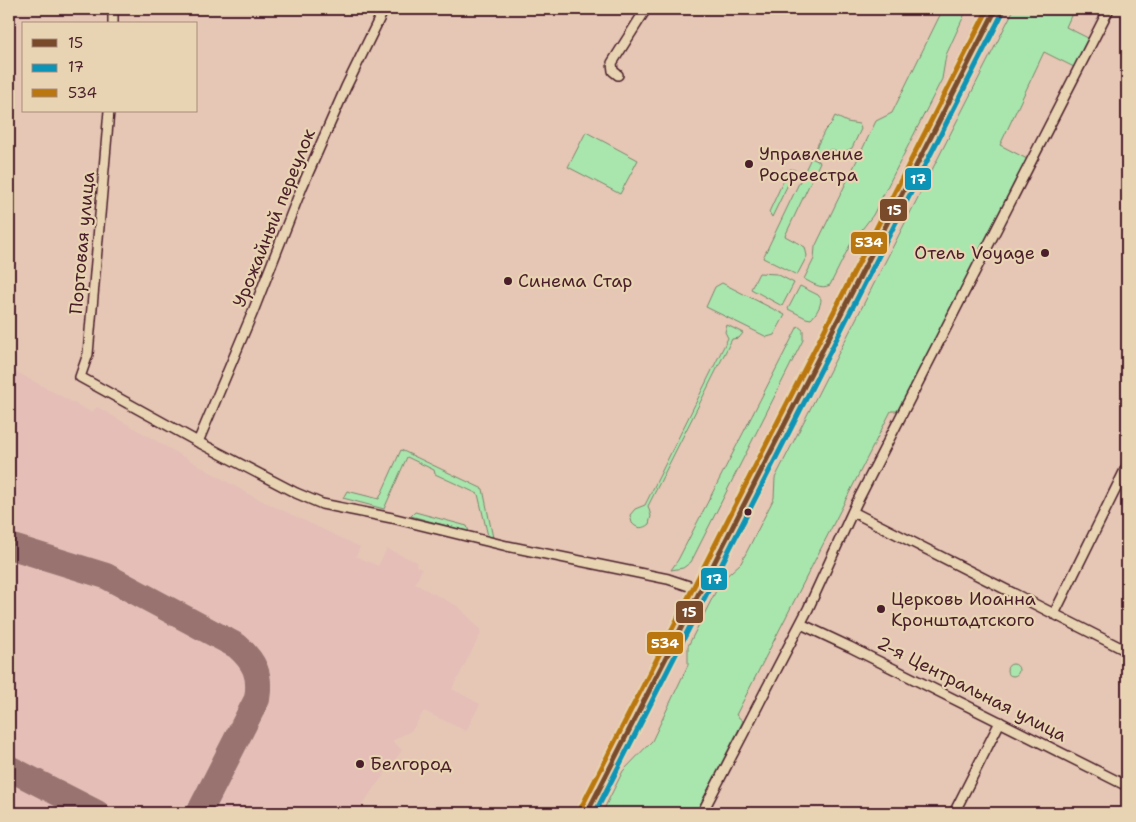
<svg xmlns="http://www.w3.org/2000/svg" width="1136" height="822" viewBox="0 0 1136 822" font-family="'Shantell Sans',sans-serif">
  <rect width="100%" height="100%" fill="#e6c7b5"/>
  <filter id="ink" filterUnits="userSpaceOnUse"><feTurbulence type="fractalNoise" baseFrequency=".02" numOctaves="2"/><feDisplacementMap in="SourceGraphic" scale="10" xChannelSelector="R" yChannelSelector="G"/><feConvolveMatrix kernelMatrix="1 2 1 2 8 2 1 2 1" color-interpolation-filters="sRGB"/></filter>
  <g filter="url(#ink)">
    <polygon fill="#e4beb7" points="9,368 92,413 97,407 252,496 360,547 356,556 378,566 387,549 417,562 416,566 422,569 415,584 459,607 479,628 481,633 452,689 480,704 466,731 424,711 412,730 392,741 402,750 356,813 9,813"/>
    <g fill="#a9e6ad" stroke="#7a826c">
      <path d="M 943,9 L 967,9 L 946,55 L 942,79 L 873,215 L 850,245 L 830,285 C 821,290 812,283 804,279 L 814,259 L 815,247 L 876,121 L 892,113 Z"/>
      <polygon points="1014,9 1074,9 1066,27 1088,38 1074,67 1044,52 1000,145 1027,159 900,411 891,411 736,715 743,721 696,813 602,813 623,771 652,741 688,665 688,646 721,581 741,563 774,498 775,478"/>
      <polygon points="835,116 847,122 859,124 861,129 852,148 842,153 831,149 824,154 815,150 825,130 831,124"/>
      <polygon points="586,132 638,160 620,194 568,167"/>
      <polygon points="811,158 820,162 785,236 805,247 807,256 797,275 763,258"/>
      <polygon points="791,169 795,170 772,217 769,212 788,171"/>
      <polygon points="759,273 777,274 794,283 782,306 751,289"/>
      <polygon points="722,283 785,315 774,335 767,337 706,307 715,287"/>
      <path d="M 800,286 L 818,295 L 821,299 C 821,306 816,314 811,319 L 806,318 L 788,309 Z"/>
      <path d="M 727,325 L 743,333 L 739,338 L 732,339 L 648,506 L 651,516 L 649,524 C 643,529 637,529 632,523 L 630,515 L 635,509 L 645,505 L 728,338 L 725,332 Z"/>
      <polygon points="798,326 803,330 803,340 691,562 683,568 671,570 678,560"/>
      <polygon points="401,450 483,489 493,538 488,536 478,494 435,474 434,470 407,457 384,509 343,498 347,491 379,499"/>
      <polygon points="415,512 467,526 469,532 411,516"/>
      <circle cx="1013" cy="670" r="6"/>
    </g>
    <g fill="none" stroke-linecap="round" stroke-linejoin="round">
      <g stroke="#987370" stroke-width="26">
        <path d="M 9,546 L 106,576 L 237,646 C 255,662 261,675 257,699 L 199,813"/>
        <polyline points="9,768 97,813"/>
      </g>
      <defs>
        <g id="street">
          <polyline points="113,24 113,9"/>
          <polyline points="618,75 613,71 612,63 646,9"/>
          <polyline points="109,111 88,354 80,377 198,442 296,493 322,504 392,518 507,546 668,579 701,590"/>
          <polyline points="198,442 252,314 302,187 346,87 384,9"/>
          <polyline points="853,512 1127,651"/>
          <polyline points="1054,614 1127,466"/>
          <polyline points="801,624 850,647 1127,786"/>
          <polyline points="702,813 808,609 856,504 1109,9"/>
          <polyline points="954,813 1000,722"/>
        </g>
        <polyline id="primary" points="587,813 996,9"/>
      </defs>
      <use href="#street" stroke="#4a1f2b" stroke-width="12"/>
      <use href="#primary" stroke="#4a1f2b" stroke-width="18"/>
      <use href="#street" stroke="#e8d4b2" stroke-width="9"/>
      <use href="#primary" stroke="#e8d4b2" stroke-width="14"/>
      <defs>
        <polyline id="bus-1" points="587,813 996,9"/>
        <polyline id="bus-2" points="595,813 1003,12"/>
        <polyline id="bus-3" points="580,810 988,9"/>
      </defs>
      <use href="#bus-1" stroke="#e8d4b2" stroke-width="9"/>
      <use href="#bus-2" stroke="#e8d4b2" stroke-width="9"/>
      <use href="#bus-3" stroke="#e8d4b2" stroke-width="9"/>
      <use href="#bus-1" stroke="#7a4b2a" stroke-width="5"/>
      <use href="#bus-2" stroke="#0b94b6" stroke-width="5"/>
      <use href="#bus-3" stroke="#ba770f" stroke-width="5"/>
    </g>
  </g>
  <g fill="#4a1f2b" stroke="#e8d4b2" stroke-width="2">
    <circle cx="749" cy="164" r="5"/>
    <circle cx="1045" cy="253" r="5"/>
    <circle cx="508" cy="281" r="5"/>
    <circle cx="748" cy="512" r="4.5"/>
    <circle cx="881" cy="609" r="5"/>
    <circle cx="360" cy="764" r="5"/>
  </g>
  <g text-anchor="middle" stroke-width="4.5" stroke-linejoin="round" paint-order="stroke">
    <g font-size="18" fill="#4a1f2b" stroke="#e8d4b2" text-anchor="start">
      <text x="759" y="160">Управление<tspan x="759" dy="21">Росреестра</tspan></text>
      <text x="1035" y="259" text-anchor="end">Отель Voyage</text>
      <text x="518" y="287">Синема Стар</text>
      <text x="891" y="605">Церковь Иоанна<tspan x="891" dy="21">Кронштадтского</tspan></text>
      <text x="370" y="770">Белгород</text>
    </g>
    <g font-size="18" fill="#4a1f2b" stroke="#e8d4b2">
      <text transform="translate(274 218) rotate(-68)" y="6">Урожайный переулок</text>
      <text transform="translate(82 243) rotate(-85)" y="6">Портовая улица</text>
      <text transform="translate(972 689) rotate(27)" y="6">2-я Центральная улица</text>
    </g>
  </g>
  <g stroke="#e8d4b2" stroke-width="2">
    <rect x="904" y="167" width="28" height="24" rx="5" fill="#0b94b6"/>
    <rect x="879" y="198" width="29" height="24" rx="5" fill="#7a4b2a"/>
    <rect x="850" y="231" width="38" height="24" rx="5" fill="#ba770f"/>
    <rect x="700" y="567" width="28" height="24" rx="5" fill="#0b94b6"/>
    <rect x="675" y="600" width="29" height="24" rx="5" fill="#7a4b2a"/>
    <rect x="646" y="631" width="38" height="24" rx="5" fill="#ba770f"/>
  </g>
  <g font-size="14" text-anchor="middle" font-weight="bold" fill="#fff">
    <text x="918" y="184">17</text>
    <text x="894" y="215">15</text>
    <text x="869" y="247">534</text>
    <text x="714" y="584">17</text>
    <text x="689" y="617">15</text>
    <text x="665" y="648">534</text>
  </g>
  <rect width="1136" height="822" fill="none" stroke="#e8d4b2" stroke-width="30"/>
  <rect x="15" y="15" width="1106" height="792" fill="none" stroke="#4a1f2b" stroke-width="2" filter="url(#ink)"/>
  <rect x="22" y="22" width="175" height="90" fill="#e8d4b2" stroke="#a98c7c"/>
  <rect x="32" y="39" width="25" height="8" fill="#7a4b2a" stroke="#a98c7c"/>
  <text x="68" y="48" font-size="15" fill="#4a1f2b">15</text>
  <rect x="32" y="64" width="25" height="8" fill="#0b94b6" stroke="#a98c7c"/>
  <text x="68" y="72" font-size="15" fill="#4a1f2b">17</text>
  <rect x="32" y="89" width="25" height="8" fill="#ba770f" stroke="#a98c7c"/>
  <text x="68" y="98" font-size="15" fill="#4a1f2b">534</text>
</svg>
